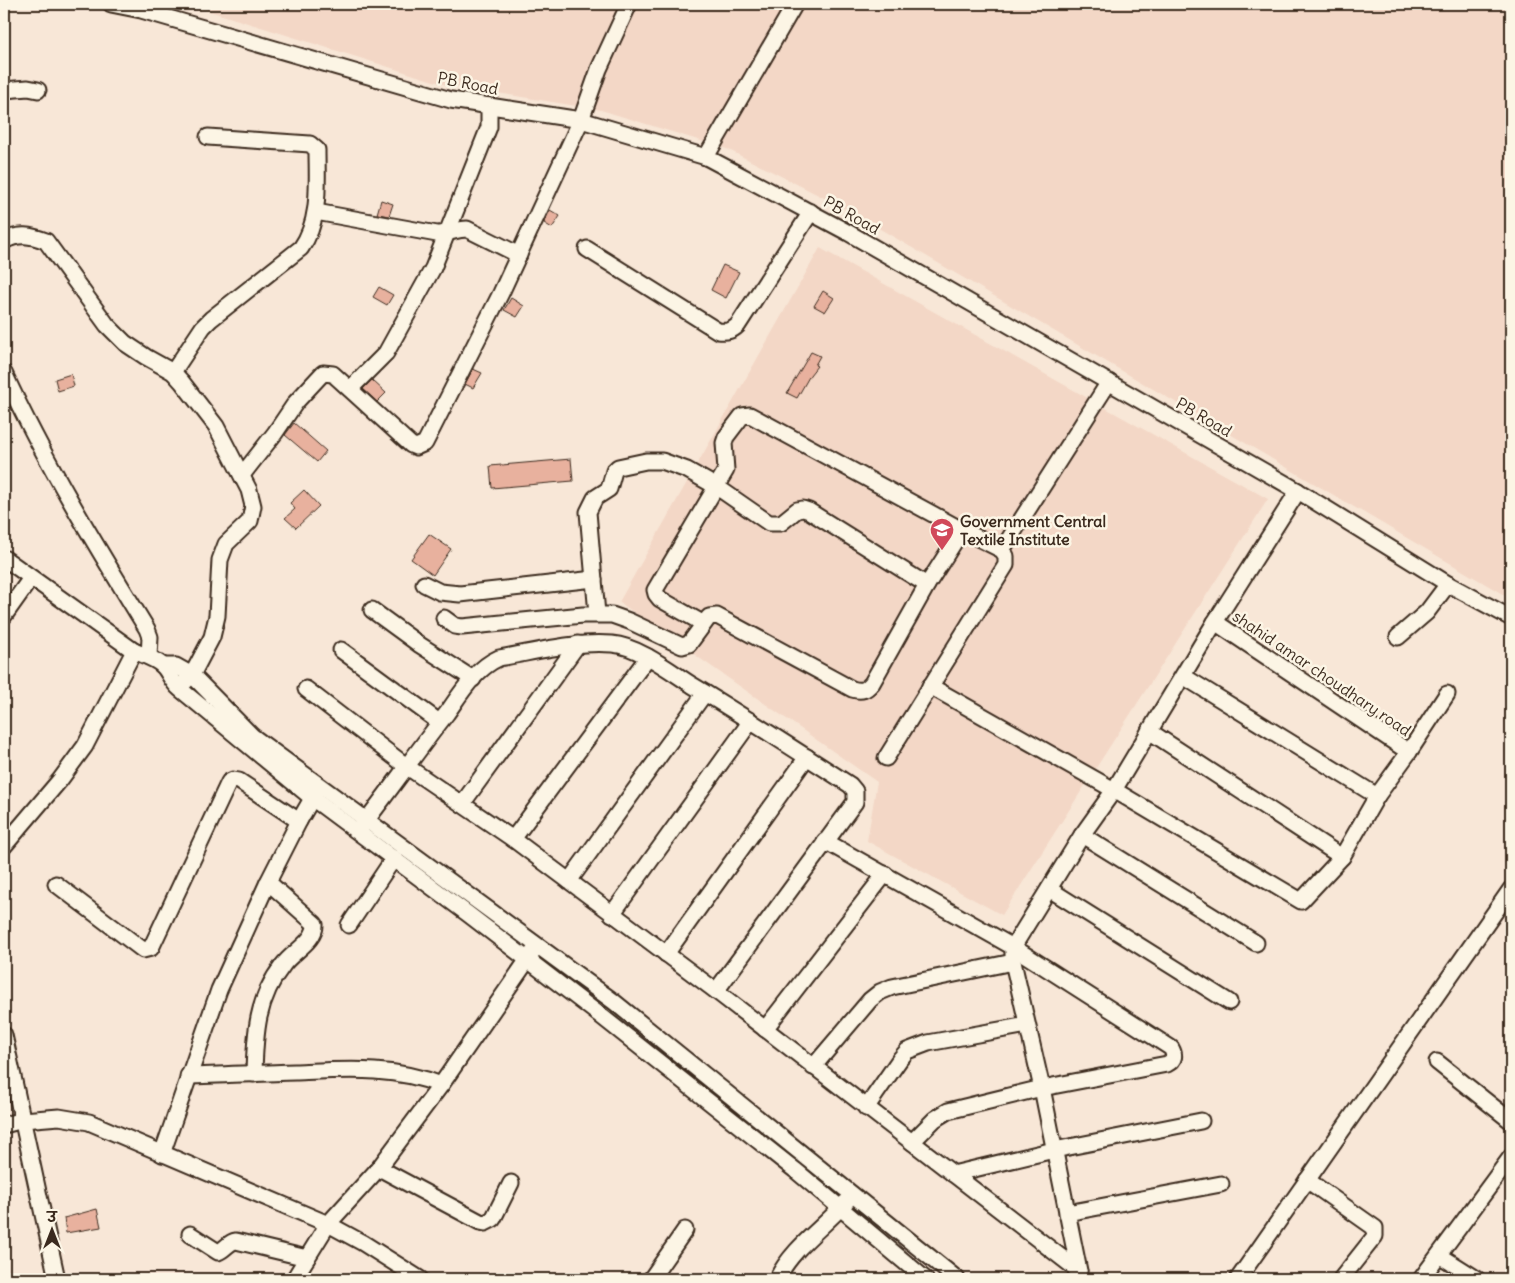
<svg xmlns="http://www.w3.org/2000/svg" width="1515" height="1283" viewBox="0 0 1515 1283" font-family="Delius,'Playpen Sans Deva',sans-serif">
  <rect width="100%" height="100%" fill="#f8e7d7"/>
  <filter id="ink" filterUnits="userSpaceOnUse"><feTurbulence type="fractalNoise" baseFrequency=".02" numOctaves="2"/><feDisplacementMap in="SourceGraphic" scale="10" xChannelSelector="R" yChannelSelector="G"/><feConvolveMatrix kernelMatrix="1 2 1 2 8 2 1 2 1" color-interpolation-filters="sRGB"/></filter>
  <g filter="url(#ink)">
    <g fill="#f3d7c6">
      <polygon points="187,4 1511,4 1511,599 846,209 727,149 601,110 443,84"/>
      <polygon points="820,248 1268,499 1002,915 867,841 877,782 619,602"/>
    </g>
    <g fill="#e8b19e" stroke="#3b2a1e">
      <polygon points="381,200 393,204 389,216 377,214"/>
      <polygon points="550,210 560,216 552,228 544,223"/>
      <polygon points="723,265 739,272 726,298 711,290"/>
      <polygon points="379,287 393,295 387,305 373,297"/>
      <polygon points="823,291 834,298 825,312 814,306"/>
      <polygon points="511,298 524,306 517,317 504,310"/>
      <polygon points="811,352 820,356 815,365 817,366 810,375 797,398 787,393"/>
      <polygon points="473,369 482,373 473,388 465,384"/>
      <polygon points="71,374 74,386 58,391 55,379"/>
      <polygon points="372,380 386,393 377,402 363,389"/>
      <polygon points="294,423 326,451 317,462 285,435"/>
      <polygon points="571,459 573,481 492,488 490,466"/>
      <polygon points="304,490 319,506 296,528 285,518 295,509 290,503"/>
      <polygon points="429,534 451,549 433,575 411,559"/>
      <polygon points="97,1209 101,1227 66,1233 64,1218"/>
    </g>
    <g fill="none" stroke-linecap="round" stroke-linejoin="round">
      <defs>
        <g id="minor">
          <polyline points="111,4 141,10 451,100 581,120 706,157 847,232 1298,491 1448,584 1511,618"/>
          <polyline points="4,90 28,88 38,90"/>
          <polyline points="706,157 795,4"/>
          <path d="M 316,212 L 437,234 C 447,234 457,229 467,229 L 519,255"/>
          <path d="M 4,241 C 18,233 31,235 46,241 L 107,325 L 125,343 L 146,357 L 173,372 L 182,382 L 216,426 L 249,490 L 253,506 L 250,521 L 226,544 L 220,560 L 217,616 L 212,637 L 192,675 L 185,682"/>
          <path d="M 587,249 L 718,331 C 727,332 732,331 738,325 L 811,212"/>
          <path d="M 173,372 L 203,327 L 211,319 L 301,248 C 321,220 317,183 317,150 L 310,144 L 208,137"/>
          <path d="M 4,373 C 45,462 96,546 147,629 L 150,637 L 149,657"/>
          <polyline points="350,389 386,353 433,268 489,127 489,106"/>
          <polyline points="242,475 275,433 296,402 323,373 333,374 411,445 416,447 425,443 501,293 581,120 599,69 629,4"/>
          <polyline points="1002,550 1109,382"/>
          <path d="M 4,558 L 134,651 C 143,655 156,659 163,666 C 169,672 171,681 180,689 L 312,798 L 468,914 L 601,1016 L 795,1170 L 925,1279"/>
          <polyline points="424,584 440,592 460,594 594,579"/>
          <polyline points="372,610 420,645 473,679"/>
          <polyline points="597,614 588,512 595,498 609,489 614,471 618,467 646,461 662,461 687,470 717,487 769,523 781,523 797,510 803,509 809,511 927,585"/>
          <polyline points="4,616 31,578"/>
          <path d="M 444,618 L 455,626 L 462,627 L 583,615 L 612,615 L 629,621 L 682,646 L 689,644 L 709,617 L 717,616 L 852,689 C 862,692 866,690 872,683 L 927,585 L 962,530 L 750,415 L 742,416 L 726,437 L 724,443 L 726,470 L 655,590 L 656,594 L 660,599 L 704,624"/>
          <polyline points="1215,622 1409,752"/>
          <polyline points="1398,637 1427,612 1448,584"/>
          <polyline points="341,650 439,722"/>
          <polyline points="163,666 176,666 192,675 252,736 613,1001 957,1279"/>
          <polyline points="1183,676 1377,796"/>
          <polyline points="930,686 1114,790 1301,901 1342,857 1377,796 1409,752 1447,694"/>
          <polyline points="306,689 406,766 513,839 716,991 1079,1271"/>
          <polyline points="1149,731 1342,857"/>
          <polyline points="886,758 1006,565 1006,556 1002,550 962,530"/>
          <polyline points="462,804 578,644"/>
          <path d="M 362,826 C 391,789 418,750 447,713 C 461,693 476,668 499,658 C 535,652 574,641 612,644 C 638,646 670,671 692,685 C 745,717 797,751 850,785 L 855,791 L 855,802 L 716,991"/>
          <polyline points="1082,835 1256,943"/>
          <polyline points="513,839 648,657"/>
          <path d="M 825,841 L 1013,947 L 1171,1048 C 1175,1055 1175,1060 1167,1064 L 1042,1088 L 948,1111 L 935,1119 L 912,1142"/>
          <polyline points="4,846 60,780 85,746 134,651"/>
          <polyline points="569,881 705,693"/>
          <polyline points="56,884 143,950 151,948 229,782 233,780 239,781 299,821"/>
          <polyline points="1049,889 1229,1002"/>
          <polyline points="612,914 751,721"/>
          <polyline points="349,925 394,858"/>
          <polyline points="666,954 807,757"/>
          <polyline points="765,1029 885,874"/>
          <polyline points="4,1035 57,1279"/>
          <polyline points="1437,1062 1511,1121"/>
          <polyline points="813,1067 870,1000 880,992 892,987 1013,962"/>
          <path d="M 254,1074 C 255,1033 257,998 283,965 C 292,952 316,941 315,924 L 268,882"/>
          <path d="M 188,1076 C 224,1075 259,1073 295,1072 C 344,1070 395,1066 441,1085"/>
          <polyline points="866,1108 900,1059 907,1051 928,1043 1027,1025"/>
          <polyline points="4,1125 23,1120 59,1117 89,1122 328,1224 363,1243 420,1279"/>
          <polyline points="162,1154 219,990 268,882 299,821 317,790"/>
          <polyline points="379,1168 480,1222 485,1223 493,1219 511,1183"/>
          <polyline points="953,1174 1054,1150 1201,1121"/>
          <polyline points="1307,1180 1375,1228 1375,1236 1341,1279"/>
          <polyline points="1067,1213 1221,1184"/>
          <path d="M 190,1234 L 218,1252 C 225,1250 228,1242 236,1241 L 307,1258"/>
          <polyline points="1439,1255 1477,1279"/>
          <polyline points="1077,1275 1079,1271 1042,1088 1013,962 1013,947 1082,835 1114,790 1215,622 1298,491"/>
          <polyline points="294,1279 328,1224 379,1168 441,1085 533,952"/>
          <polyline points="651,1279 685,1230"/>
          <path d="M 777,1279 C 792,1248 824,1227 846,1202"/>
          <polyline points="1238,1279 1511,889"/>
          <polyline points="1421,1279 1511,1157"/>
        </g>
      </defs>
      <use href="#minor" stroke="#3b2a1e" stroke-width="19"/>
      <use href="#minor" stroke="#fcf5e5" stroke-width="15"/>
    </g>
  </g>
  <defs>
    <symbol id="university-pin" viewBox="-11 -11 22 30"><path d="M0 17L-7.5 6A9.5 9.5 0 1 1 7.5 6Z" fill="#d1495b" stroke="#fcf5e5"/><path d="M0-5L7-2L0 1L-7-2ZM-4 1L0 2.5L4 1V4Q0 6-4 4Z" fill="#fff"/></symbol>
  </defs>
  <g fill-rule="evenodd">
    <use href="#university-pin" x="928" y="516" width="28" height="38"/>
  </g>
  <g text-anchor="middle" stroke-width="5" stroke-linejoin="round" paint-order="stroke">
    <g font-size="16" fill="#3b2a1e" stroke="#fcf5e5">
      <text transform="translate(468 83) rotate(11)" y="6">PB Road</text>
      <text transform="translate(852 215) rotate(29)" y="6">PB Road</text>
      <text transform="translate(1204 417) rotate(30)" y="6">PB Road</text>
      <text transform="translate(1322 673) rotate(34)" y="6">shahid amar choudhary road</text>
    </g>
    <g font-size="16" font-weight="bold" fill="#3b2a1e" stroke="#fcf5e5" text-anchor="start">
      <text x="960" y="527">Government Central<tspan x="960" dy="18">Textile Institute</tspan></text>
    </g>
  </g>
  <rect width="1515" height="1283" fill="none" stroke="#fcf5e5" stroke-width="20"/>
  <rect x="10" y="10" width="1495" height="1263" fill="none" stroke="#3b2a1e" stroke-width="2" filter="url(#ink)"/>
  <g transform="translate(52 1230)" stroke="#fcf5e5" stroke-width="4" paint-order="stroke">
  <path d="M0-4L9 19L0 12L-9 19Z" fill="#3b2a1e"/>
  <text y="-8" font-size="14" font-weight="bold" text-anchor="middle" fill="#3b2a1e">उ</text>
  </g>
</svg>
